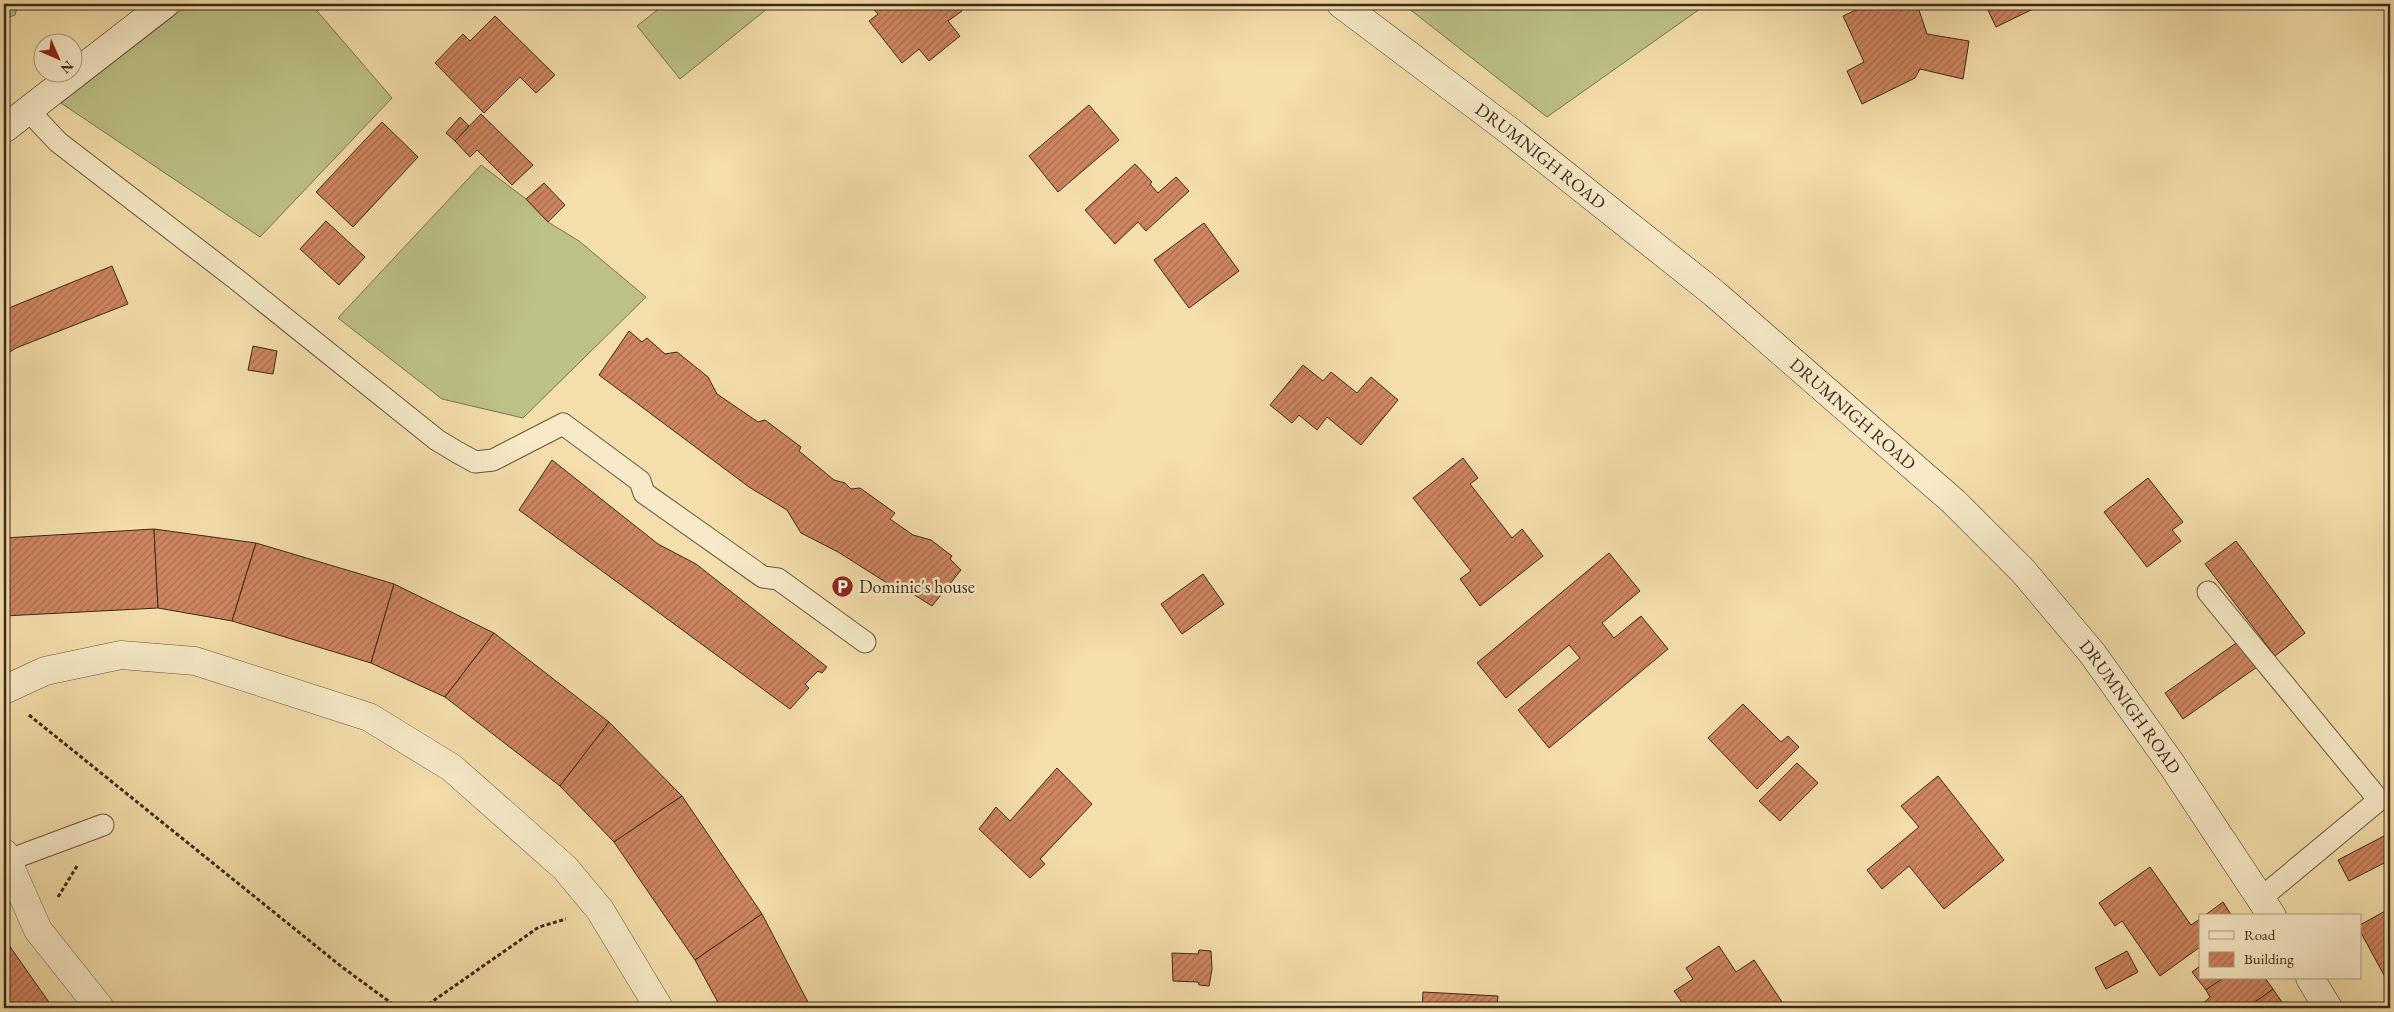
<svg xmlns="http://www.w3.org/2000/svg" width="2394" height="1012" viewBox="0 0 2394 1012" font-family="'EB Garamond',serif">
  <defs>
    <pattern id="building-hatch" width="6" height="6" patternUnits="userSpaceOnUse" patternTransform="scale(1.25)"><rect width="6" height="6" fill="#cf8561"/><path d="M-1 1l2-2M0 6l6-6M5 7l2-2" fill="none" stroke="#a96d4f"/></pattern>
  </defs>
  <rect width="100%" height="100%" fill="#f4deab"/>
  <filter id="stains"><feTurbulence type="fractalNoise" baseFrequency=".004" numOctaves="4"/><feColorMatrix values="0 0 0 0 .2 0 0 0 0 .09 0 0 0 0 .02 0 0 0 .5 -.17"/></filter>
  <radialGradient id="worn" r=".72"><stop offset=".6" stop-color="#630" stop-opacity="0"/><stop offset="1" stop-color="#630" stop-opacity=".3"/></radialGradient>
  <g fill="#bdc188" stroke="#7c7550">
    <polygon points="4,4 18,4 15,15 4,19"/>
    <polygon points="189,4 311,4 392,98 260,237 61,103"/>
    <polygon points="665,4 773,4 680,79 637,26"/>
    <polygon points="1403,4 1707,4 1547,117"/>
    <polygon points="481,165 526,199 548,222 579,241 646,297 523,418 442,399 338,318"/>
  </g>
  <g fill="url(#building-hatch)" stroke="#3a2919">
    <polygon points="869,4 956,4 962,11 948,21 960,36 929,61 919,49 902,63 869,21 878,14"/>
    <polygon points="1869,4 1917,4 1927,34 1969,41 1963,79 1920,69 1915,78 1862,104 1847,71 1864,62 1843,16"/>
    <polygon points="1985,4 2033,4 2035,8 1996,27"/>
    <polygon points="495,16 555,75 536,93 520,77 484,113 435,63 463,34 470,41"/>
    <polygon points="1089,105 1119,140 1058,192 1029,156"/>
    <polygon points="481,114 533,165 512,185 477,150 470,157 455,141"/>
    <polygon points="460,117 469,126 455,141 446,133"/>
    <polygon points="382,122 418,157 353,227 316,192"/>
    <polygon points="1135,164 1152,182 1150,184 1158,193 1176,177 1189,191 1146,231 1138,222 1115,244 1085,210"/>
    <polygon points="544,183 565,205 548,222 526,199"/>
    <polygon points="326,221 365,257 339,285 300,249"/>
    <polygon points="1204,223 1239,271 1189,308 1154,260"/>
    <polygon points="112,266 128,304 16,348 4,356 4,310"/>
    <polygon points="629,331 642,342 647,338 665,354 677,352 708,377 717,394 758,422 765,420 801,447 799,451 834,480 845,483 851,489 860,488 895,513 890,519 913,535 931,540 952,556 950,559 961,570 932,606 905,589 895,588 838,552 801,533 787,510 749,487 599,375"/>
    <polygon points="253,346 277,351 273,374 248,370"/>
    <polygon points="1303,365 1323,381 1331,372 1357,393 1371,377 1398,400 1361,445 1327,417 1317,430 1299,415 1292,423 1270,405"/>
    <polygon points="1463,458 1478,478 1470,484 1512,538 1522,529 1543,556 1480,606 1460,579 1471,571 1413,498"/>
    <polygon points="552,460 658,544 696,564 827,667 822,673 818,671 805,684 809,688 790,709 519,510"/>
    <polygon points="2148,478 2183,522 2172,530 2181,541 2147,567 2104,512"/>
    <polygon points="154,529 158,608 4,616 4,538"/>
    <polygon points="154,529 256,543 232,621 158,608"/>
    <polygon points="2236,541 2305,633 2275,656 2205,564"/>
    <polygon points="256,543 394,584 371,663 232,621"/>
    <polygon points="1609,553 1640,591 1602,623 1614,638 1641,616 1668,649 1549,748 1518,710 1580,658 1569,645 1506,698 1477,663"/>
    <polygon points="1203,574 1224,604 1182,634 1161,604"/>
    <polygon points="394,584 494,633 445,697 371,663"/>
    <polygon points="494,633 609,722 560,786 445,697"/>
    <polygon points="2239,641 2257,667 2183,719 2165,693"/>
    <polygon points="1743,704 1781,742 1788,736 1799,747 1757,789 1708,738"/>
    <polygon points="609,722 682,796 614,842 560,786"/>
    <polygon points="1797,763 1818,783 1780,821 1759,801"/>
    <polygon points="1057,768 1092,804 1040,859 1045,864 1030,878 979,829 996,807 1010,821"/>
    <polygon points="1938,776 2004,860 1944,909 1909,866 1882,889 1867,870 1919,827 1901,806"/>
    <polygon points="682,796 762,914 695,960 614,842"/>
    <polygon points="2384,836 2390,850 2390,860 2349,881 2338,860"/>
    <polygon points="2150,867 2191,925 2200,919 2200,947 2160,976 2122,921 2115,926 2099,903"/>
    <polygon points="2223,902 2232,916 2204,916"/>
    <polygon points="2387,910 2390,916 2390,986 2360,931 2360,925"/>
    <polygon points="762,914 811,1008 721,1008 695,960"/>
    <polygon points="4,938 53,1008 4,1008"/>
    <polygon points="1719,946 1736,972 1754,960 1786,1008 1686,1008 1674,991 1693,979 1686,968"/>
    <polygon points="1199,950 1211,951 1212,969 1209,986 1199,985 1198,982 1173,981 1172,953 1198,954"/>
    <polygon points="2127,951 2138,972 2106,989 2095,968"/>
    <polygon points="2200,966 2200,978 2223,978 2206,990 2192,972"/>
    <polygon points="2223,978 2265,978 2273,989 2247,1008 2198,1008 2210,997 2206,990"/>
    <polygon points="2273,989 2286,1008 2247,1008"/>
    <polygon points="1423,992 1498,996 1497,1008 1422,1008"/>
    <polygon points="2135,1003 2138,1008 2128,1008"/>
  </g>
  <g fill="none" stroke-linecap="round" stroke-linejoin="round">
    <defs>
      <g id="lane">
        <polyline points="27,109 58,142 236,279 437,440 457,452 475,462 493,460 563,424 640,481 644,493 763,577 778,579 865,642"/>
        <polyline points="2208,592 2379,800 2261,898"/>
        <polyline points="6,861 103,825"/>
      </g>
      <g id="street">
        <polyline points="4,690 45,671 121,655 195,661 369,717 452,768 565,868 600,910 659,1008"/>
        <polyline points="4,853 38,930 100,1008"/>
      </g>
      <g id="secondary">
        <path id="s1" d="M 1341,4 L 1511,132 L 1715,294 L 1954,502 L 2023,571 L 2092,653 L 2172,765 L 2272,916"/>
        <polyline points="4,129 165,4"/>
        <polyline points="2310,978 2328,1008"/>
      </g>
    </defs>
    <use href="#lane" stroke="#68563e" stroke-width="23"/>
    <use href="#street" stroke="#68563e" stroke-width="29"/>
    <use href="#secondary" stroke="#3a2919" stroke-width="29"/>
    <g stroke="#3a2919" stroke-width="3" stroke-dasharray="4 2.5" stroke-linecap="butt">
      <polyline points="29,715 342,967 398,1008"/>
      <polyline points="58,897 77,866"/>
      <polyline points="423,1008 539,927 566,919"/>
    </g>
    <use href="#lane" stroke="#f8eac8" stroke-width="21"/>
    <use href="#street" stroke="#f8eac8" stroke-width="28"/>
    <use href="#secondary" stroke="#f8eac8" stroke-width="28"/>
  </g>
  <defs>
    <symbol id="parking-disc" viewBox="-11 -11 22 22"><circle r="9.5" fill="#8f2418" stroke="#f8eac8"/><path d="M-3.5-5.5H1a3.5 3.5 0 0 1 0 7H-1V5.5H-3.5ZM-1-3.4V-.6H.8a1.4 1.4 0 0 0 0-2.8Z" fill="#fff"/></symbol>
  </defs>
  <g fill-rule="evenodd">
    <use href="#parking-disc" x="830" y="574" width="25" height="25"/>
  </g>
  <g text-anchor="middle" stroke-width="5" stroke-linejoin="round" paint-order="stroke">
    <g font-size="18" fill="#3a2919" stroke="#f8eac8">
      <text dy="6" stroke="none"><textPath href="#s1" startOffset="251">DRUMNIGH ROAD</textPath></text>
      <text dy="6" stroke="none"><textPath href="#s1" startOffset="656">DRUMNIGH ROAD</textPath></text>
      <text dy="6" stroke="none"><textPath href="#s1" startOffset="1061">DRUMNIGH ROAD</textPath></text>
    </g>
    <g font-size="18" fill="#3a2919" stroke="#f8eac8" text-anchor="start">
      <text x="859" y="593">Dominic's house</text>
    </g>
  </g>
  <rect width="2394" height="1012" fill="none" stroke="#f4deab" stroke-width="20"/>
  <rect x="5" y="5" width="2384" height="1002" fill="none" stroke="#3a2919" stroke-width="2.5"/>
  <rect x="10" y="10" width="2374" height="992" fill="none" stroke="#3a2919"/>
  <rect x="2199" y="914" width="162" height="65" fill="#f8eac8" stroke="#ac9d82"/>
  <rect x="2209" y="931" width="25" height="8" fill="#f8eac8" stroke="#ac9d82"/>
  <text x="2244" y="940" font-size="15" fill="#3a2919">Road</text>
  <rect x="2209" y="952" width="25" height="15" fill="url(#building-hatch)" stroke="#ac9d82"/>
  <text x="2244" y="964" font-size="15" fill="#3a2919">Building</text>
  <g transform="translate(58 58) rotate(135)"><circle r="24" fill="#f8eac8" stroke="#ac9d82"/>
  <path d="M0-4L9 19L0 12L-9 19Z" fill="#8f2418"/>
  <text y="-8" font-size="14" font-weight="bold" text-anchor="middle" fill="#3a2919">N</text>
  </g>
  <rect width="100%" height="100%" filter="url(#stains)"/>
  <rect width="100%" height="100%" fill="url(#worn)"/>
</svg>
